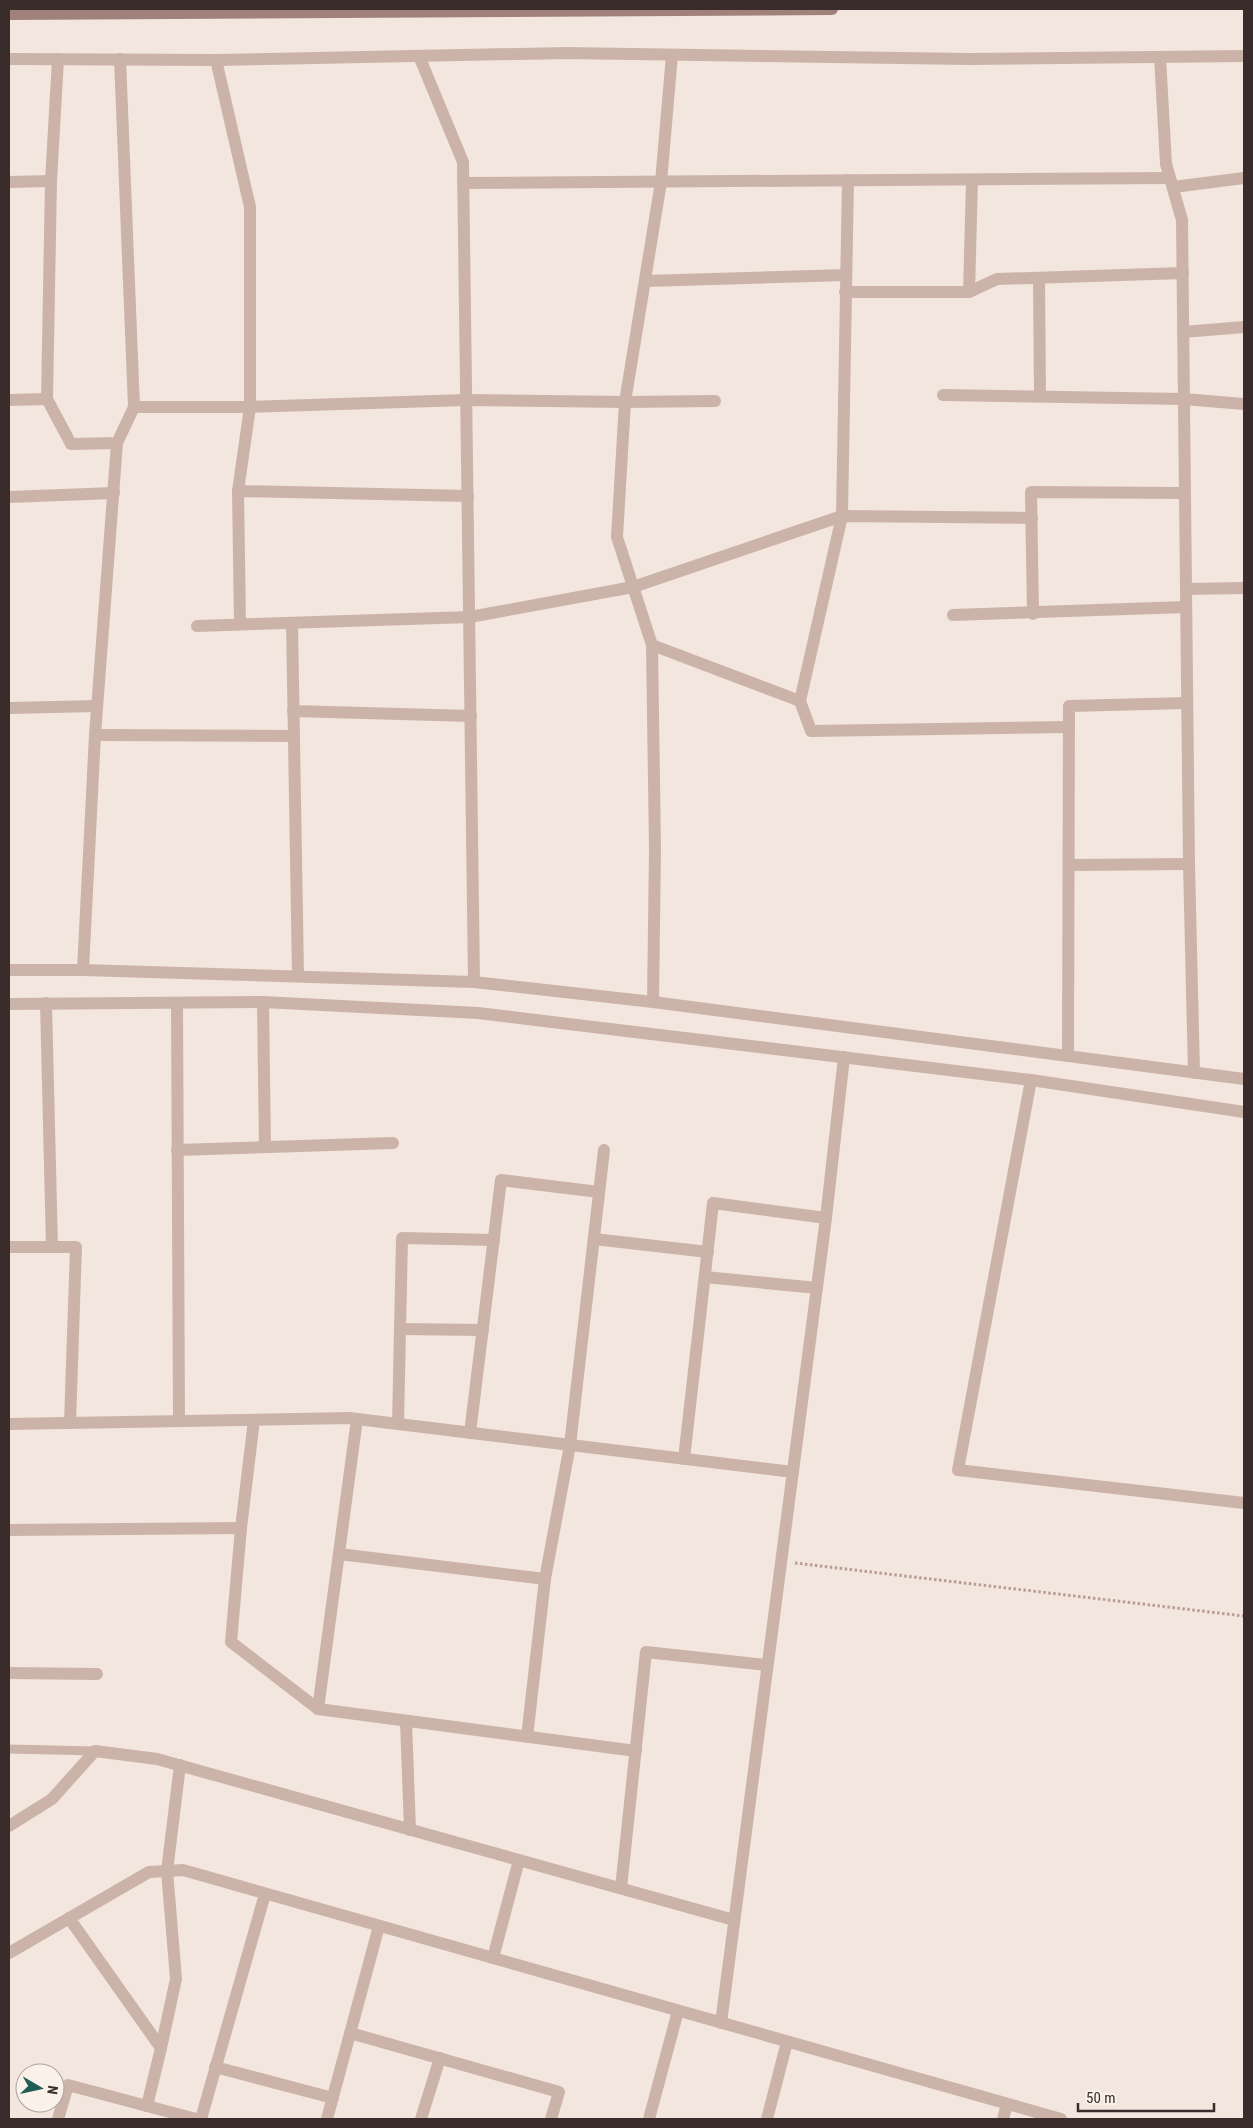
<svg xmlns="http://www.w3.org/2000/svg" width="1253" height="2128" viewBox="0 0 1253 2128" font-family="'Roboto Condensed',sans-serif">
  <rect width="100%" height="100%" fill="#f3e6df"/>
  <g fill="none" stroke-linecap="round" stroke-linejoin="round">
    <polyline stroke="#b89d94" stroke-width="3" stroke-dasharray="2.5 2.5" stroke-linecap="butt" points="795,1563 1244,1616"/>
    <polyline stroke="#ccb3aa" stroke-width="9" points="9,1749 95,1751"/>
    <g stroke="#ccb3aa" stroke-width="12">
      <polyline points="419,56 463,162 474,982"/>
      <polyline points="1160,57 1166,164 1182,220 1189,864 1194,1073"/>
      <polyline points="58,59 51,181 47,399 71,444 117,443 134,407 250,407 466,400 625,402 715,401"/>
      <polyline points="120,59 134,407"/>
      <polyline points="216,60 250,207 250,407 238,491 240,624"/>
      <polyline points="848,180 842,516 800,701 811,731 1069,727"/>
      <polyline points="9,182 51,181"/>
      <polyline points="463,183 1170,178"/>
      <polyline points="1173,187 1244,178"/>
      <polyline points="1039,278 1040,396"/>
      <polyline points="645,281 846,275"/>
      <polyline points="845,292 969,292 997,279 1183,273"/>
      <polyline points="969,292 972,180"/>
      <polyline points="1183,332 1244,327"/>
      <polyline points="943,395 1184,399 1244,404"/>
      <polyline points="9,400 47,399"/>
      <polyline points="238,491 468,496"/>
      <polyline points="9,497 114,493"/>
      <polyline points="1186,589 1244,588"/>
      <polyline points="1033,614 1031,492 1185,493"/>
      <polyline points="953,615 1186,607"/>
      <polyline points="292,623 298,975"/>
      <polyline points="197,626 470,617 633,587 842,516 1032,518"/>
      <polyline points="652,645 800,701"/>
      <polyline points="9,708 97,706"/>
      <polyline points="293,711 471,716"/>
      <polyline points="95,735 294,736"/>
      <polyline points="1069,865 1189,864"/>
      <polyline points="83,970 95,735 117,443"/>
      <polyline points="263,1002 265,1147"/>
      <polyline points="653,1002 655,849 652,645 617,537 625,402 661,182 672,55"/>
      <polyline points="46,1003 52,1247"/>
      <polyline points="177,1003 179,1421"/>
      <polyline points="1068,1056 1069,706 1187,703"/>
      <polyline points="1031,1080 958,1470 1244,1503"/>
      <polyline points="177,1150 393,1143"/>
      <polyline points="594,1239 708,1252"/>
      <polyline points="9,1247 76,1247 70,1423"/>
      <polyline points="705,1277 817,1288"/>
      <polyline points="400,1329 483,1330"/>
      <polyline points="254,1420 241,1528 231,1642 318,1709 636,1751"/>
      <polyline points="9,1424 349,1418 793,1472"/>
      <polyline points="398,1424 402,1238 494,1240"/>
      <polyline points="470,1433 501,1180 599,1192"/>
      <polyline points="684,1459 713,1203 826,1218"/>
      <polyline points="9,1530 241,1528"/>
      <polyline points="339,1554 545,1579"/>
      <polyline points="9,1673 97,1674"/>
      <polyline points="318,1709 357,1419"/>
      <polyline points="406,1721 410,1830"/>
      <polyline points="527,1737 545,1579 570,1445 604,1150"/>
      <polyline points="9,1826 52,1799 95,1751 157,1759 734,1920"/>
      <polyline points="621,1888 646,1652 767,1665"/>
      <polyline points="69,1918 161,2048 147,2106"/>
      <polyline points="9,1953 149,1872 183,1870 1061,2119"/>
      <polyline points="493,1958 519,1860"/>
      <polyline points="721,2023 826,1218 844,1057"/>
      <polyline points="350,2033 559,2092 551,2119"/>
      <polyline points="161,2048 176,1979 167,1871 180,1765"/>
      <polyline points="215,2067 333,2098"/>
      <polyline points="58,2119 68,2085 196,2119"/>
      <polyline points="201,2119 265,1894"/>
      <polyline points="327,2119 379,1926"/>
      <polyline points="421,2119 440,2058"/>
      <polyline points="649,2119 678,2011"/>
      <polyline points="767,2119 787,2042"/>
      <polyline points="1003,2119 1007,2104"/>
    </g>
    <g stroke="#ccb3aa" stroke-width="12">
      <polyline points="9,59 216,60 566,53 970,59 1244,56"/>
      <polyline points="9,970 83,970 474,982 653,1002 1244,1079"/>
      <polyline points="9,1004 263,1002 478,1013 1031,1080 1244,1112"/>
    </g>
    <polyline stroke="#a0817b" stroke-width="12" points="9,14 832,9"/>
  </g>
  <rect width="1253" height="2128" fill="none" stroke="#392c2a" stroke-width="20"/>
  <g transform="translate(40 2088) rotate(99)"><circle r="24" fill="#fbf1eb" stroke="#ada29e"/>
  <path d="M0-4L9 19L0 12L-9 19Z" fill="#1e5c54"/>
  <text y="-8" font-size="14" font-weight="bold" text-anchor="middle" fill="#392c2a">N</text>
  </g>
  <path d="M1078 2103v8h136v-8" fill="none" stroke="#392c2a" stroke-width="2.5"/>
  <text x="1086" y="2103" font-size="15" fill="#392c2a" stroke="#fbf1eb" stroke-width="4" paint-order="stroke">50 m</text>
</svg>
